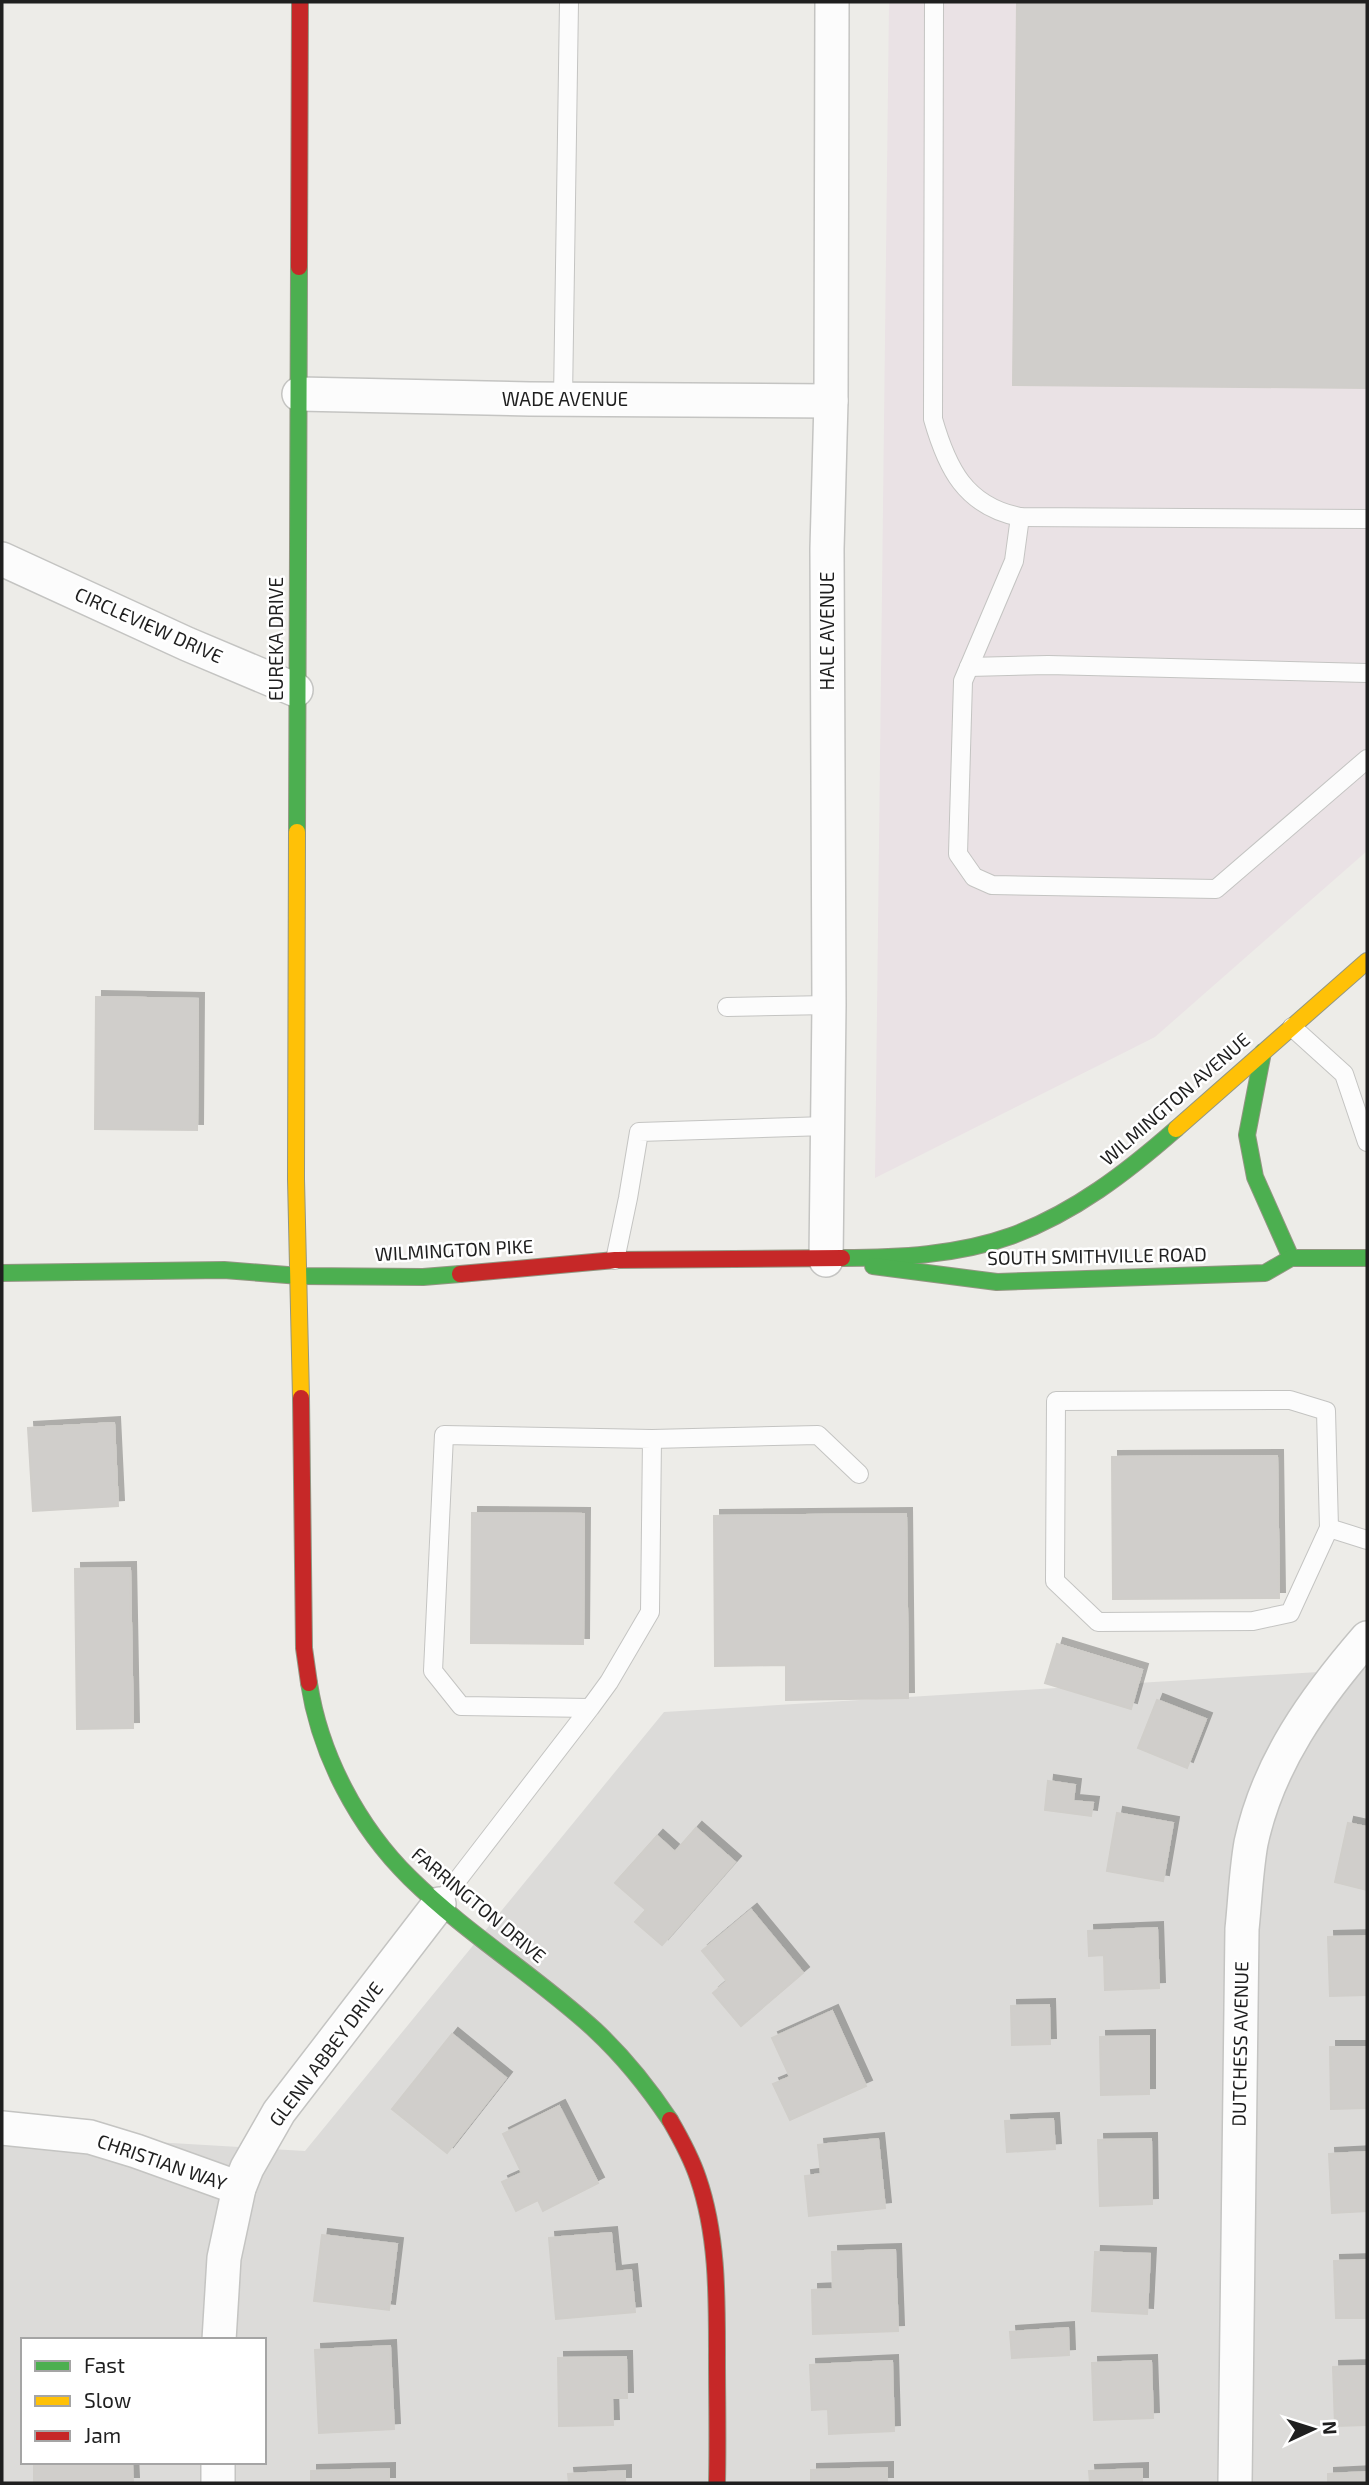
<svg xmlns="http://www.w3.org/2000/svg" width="1369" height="2485" viewBox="0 0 1369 2485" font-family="'Exo 2',sans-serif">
  <defs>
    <filter id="shadow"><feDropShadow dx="6" dy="-6" stdDeviation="0" flood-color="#0004"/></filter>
  </defs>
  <rect width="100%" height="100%" fill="#edece8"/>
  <path fill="#dcdbd9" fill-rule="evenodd" d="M 1367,1669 L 1367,2483 L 2,2483 L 2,2133 L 305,2151 L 664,1712 ZM 23,2340 L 264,2340 L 264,2462 L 23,2462 Z"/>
  <polygon fill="#eae2e5" points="889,2 1367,2 1367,851 1155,1037 875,1178"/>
  <g fill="#d0cecb" stroke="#d0ceca" stroke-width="2" filter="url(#shadow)">
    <polygon points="1017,2 1367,2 1367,388 1013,385"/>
    <polygon points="96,997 198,999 197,1130 95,1129"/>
    <polygon points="114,1423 118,1506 33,1511 28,1428"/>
    <polygon points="1277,1456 1279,1598 1113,1599 1112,1457"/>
    <polygon points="472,1513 584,1514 583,1644 471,1643"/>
    <polygon points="906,1514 908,1698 786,1700 786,1665 715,1666 714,1516"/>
    <polygon points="130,1568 133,1728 77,1729 75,1569"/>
    <polygon points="1057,1644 1142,1670 1131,1709 1045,1683"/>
    <polygon points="1157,1700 1206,1719 1187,1768 1138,1748"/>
    <polygon points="1048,1781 1075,1785 1073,1801 1093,1803 1091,1816 1045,1810"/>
    <polygon points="1117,1813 1173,1823 1163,1881 1107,1871"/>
    <polygon points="1348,1823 1367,1827 1367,1890 1335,1882"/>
    <polygon points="696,1828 735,1862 662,1945 635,1922 646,1910 615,1883 657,1836 675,1852"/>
    <polygon points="751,1910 803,1973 741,2026 713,1993 727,1981 702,1951"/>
    <polygon points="1157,1928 1159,1988 1105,1990 1104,1955 1089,1956 1088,1931"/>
    <polygon points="1367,1936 1367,1995 1330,1996 1328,1937"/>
    <polygon points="1049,2005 1050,2044 1012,2045 1011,2006"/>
    <polygon points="832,2011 866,2086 790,2120 773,2084 790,2077 772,2038"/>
    <polygon points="452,2034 506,2078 447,2153 392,2109"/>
    <polygon points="1149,2036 1149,2094 1101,2095 1100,2037"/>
    <polygon points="1330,2047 1367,2047 1367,2108 1331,2109"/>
    <polygon points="559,2106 598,2183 543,2211 538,2200 516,2211 502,2182 522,2173 503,2134"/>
    <polygon points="1053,2119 1055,2149 1007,2152 1005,2121"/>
    <polygon points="878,2139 885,2208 809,2216 805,2176 821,2174 818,2145"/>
    <polygon points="1151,2139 1152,2204 1100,2206 1098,2140"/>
    <polygon points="1367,2152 1367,2211 1332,2213 1329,2154"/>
    <polygon points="611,2233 615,2272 631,2270 635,2312 556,2319 549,2238"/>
    <polygon points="322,2235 397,2244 389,2310 314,2301"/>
    <polygon points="895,2250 898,2331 813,2334 812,2290 833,2289 832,2252"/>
    <polygon points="1095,2252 1150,2254 1147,2314 1092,2311"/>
    <polygon points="1367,2260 1367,2318 1336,2318 1334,2261"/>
    <polygon points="1068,2328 1069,2355 1012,2358 1010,2332"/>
    <polygon points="390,2346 394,2429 319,2433 315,2350"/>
    <polygon points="626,2357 627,2398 612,2398 613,2425 559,2426 558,2358"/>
    <polygon points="892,2361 894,2431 829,2434 828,2409 812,2410 810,2365"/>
    <polygon points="1151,2361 1153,2418 1094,2420 1092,2363"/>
    <polygon points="1367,2366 1367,2425 1335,2426 1333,2367"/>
    <polygon points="34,2462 132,2462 133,2483 34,2483"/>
    <polygon points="887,2468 887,2483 811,2483 811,2470"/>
    <polygon points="389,2469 389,2483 311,2483 311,2471"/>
    <polygon points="1142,2469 1142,2483 1090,2483 1089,2471"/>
    <polygon points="625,2471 625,2483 569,2483 568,2474"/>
    <polygon points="1367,2472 1367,2483 1328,2483 1328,2474"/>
  </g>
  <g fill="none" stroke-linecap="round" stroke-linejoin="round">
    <defs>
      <g id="lane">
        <path d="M 934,2 L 933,419 C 947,468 965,506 1020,517 L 1367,519"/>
        <polyline points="563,399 569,2"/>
        <polyline points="1020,517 1014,561 963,681 958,854 974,877 992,885 1216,889 1367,759"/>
        <polyline points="969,667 1048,665 1367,673"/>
        <polyline points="727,1007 829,1005"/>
        <polyline points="1292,1027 1344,1074 1367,1142"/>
        <polyline points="615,1260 628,1198 639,1132 826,1126"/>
        <polygon points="1290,1400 1326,1411 1329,1528 1290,1613 1253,1621 1098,1622 1055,1581 1056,1401"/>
        <polyline points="652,1439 818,1435 859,1474"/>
        <polyline points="1329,1528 1367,1540"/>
        <polyline points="439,1904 590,1708 609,1682 650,1612 652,1439 444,1435 433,1671 461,1706 590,1708"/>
      </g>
      <g id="street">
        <polyline points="299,394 530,399 831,401"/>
        <polyline points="2,559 187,644 296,690"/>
        <polyline points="826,1260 829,1005 827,549 831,401 832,2"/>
        <polyline points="2,2128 90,2137 136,2151 239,2188"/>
        <polyline points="219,2340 224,2258 239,2188 247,2168 279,2112 439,1904"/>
        <polyline points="218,2483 218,2462"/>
        <path d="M 1235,2483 L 1242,1929 C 1245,1901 1246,1871 1251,1843 C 1268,1763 1315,1698 1367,1638"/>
      </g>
      <g id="fast">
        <polyline points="297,832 299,267"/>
        <polyline points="1263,1052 1247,1135 1255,1177 1291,1258"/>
        <path d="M 842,1258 C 898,1258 958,1255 1011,1236 C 1074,1213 1127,1172 1176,1129"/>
        <polyline points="873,1266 997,1282 1265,1273 1291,1258 1367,1258"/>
        <polyline points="2,1273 224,1270 300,1276 423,1277 460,1274"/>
        <path d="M 309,1683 C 320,1755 358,1827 410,1878 C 467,1934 536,1976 595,2030 C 624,2057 648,2087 670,2120"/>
      </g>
      <g id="slow">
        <polyline points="297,832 296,1179 301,1398"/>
        <polyline points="1176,1129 1367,961"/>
      </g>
      <g id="jam">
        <polyline points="299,267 300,2"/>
        <polyline points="460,1274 615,1260 842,1258"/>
        <polyline points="301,1398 304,1648 309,1683"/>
        <path d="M 670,2120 C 681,2139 691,2157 698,2178 C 718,2236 717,2299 717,2359 C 717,2400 718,2442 717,2483"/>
      </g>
    </defs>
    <use href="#lane" stroke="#c4c4c2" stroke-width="20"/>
    <use href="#street" stroke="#c4c4c2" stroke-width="36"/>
    <use href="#fast" stroke="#929682" stroke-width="18"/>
    <use href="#slow" stroke="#929682" stroke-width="18"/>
    <use href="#jam" stroke="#929682" stroke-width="18"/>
    <use href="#lane" stroke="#fcfcfc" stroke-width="18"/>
    <use href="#street" stroke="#fcfcfc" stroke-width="33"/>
    <use href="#fast" stroke="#4caf50" stroke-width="16"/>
    <use href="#slow" stroke="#ffc107" stroke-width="16"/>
    <use href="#jam" stroke="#c62828" stroke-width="16"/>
  </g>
  <g text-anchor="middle" stroke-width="5" stroke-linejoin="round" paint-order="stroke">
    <g font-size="19" fill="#1f1f1f" stroke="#fff">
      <text x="565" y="406">WADE AVENUE</text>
      <text transform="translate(149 625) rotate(24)" y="7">CIRCLEVIEW DRIVE</text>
      <text transform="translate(827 631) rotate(-90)" y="7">HALE AVENUE</text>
      <text transform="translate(276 639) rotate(-90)" y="7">EUREKA DRIVE</text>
      <text transform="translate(1175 1099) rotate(-41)" y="7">WILMINGTON AVENUE</text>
      <text transform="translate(454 1250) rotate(-3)" y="7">WILMINGTON PIKE</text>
      <text transform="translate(1097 1256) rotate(-1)" y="7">SOUTH SMITHVILLE ROAD</text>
      <text transform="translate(479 1905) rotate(40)" y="7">FARRINGTON DRIVE</text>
      <text transform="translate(1240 2044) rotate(-89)" y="7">DUTCHESS AVENUE</text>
      <text transform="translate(326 2054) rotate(-53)" y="7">GLENN ABBEY DRIVE</text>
      <text transform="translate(162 2162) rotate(19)" y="7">CHRISTIAN WAY</text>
    </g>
  </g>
  <rect width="1369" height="2485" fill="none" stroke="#1f1f1f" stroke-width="7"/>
  <rect x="21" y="2338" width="245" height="126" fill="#ffffff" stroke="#a5a5a5" stroke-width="2"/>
  <rect x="35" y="2361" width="35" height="10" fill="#4caf50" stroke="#a5a5a5" stroke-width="2"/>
  <text x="84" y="2373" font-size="21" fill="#1f1f1f">Fast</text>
  <rect x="35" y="2396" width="35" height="10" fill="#ffc107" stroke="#a5a5a5" stroke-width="2"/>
  <text x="84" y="2408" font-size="21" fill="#1f1f1f">Slow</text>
  <rect x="35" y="2431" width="35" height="10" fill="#c62828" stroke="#a5a5a5" stroke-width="2"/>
  <text x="84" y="2443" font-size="21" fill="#1f1f1f">Jam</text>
  <g transform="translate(1313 2429) rotate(86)" stroke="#ffffff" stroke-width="5" paint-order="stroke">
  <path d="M0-5L12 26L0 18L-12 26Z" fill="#1f1f1f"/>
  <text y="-10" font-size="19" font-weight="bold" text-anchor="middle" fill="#1f1f1f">N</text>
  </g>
</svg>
